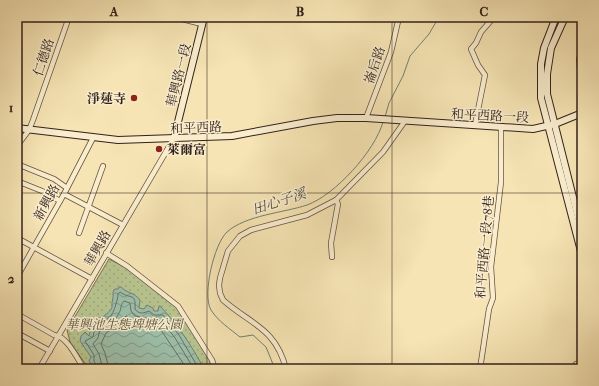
<svg xmlns="http://www.w3.org/2000/svg" width="599" height="386" viewBox="0 0 599 386" font-family="'IM FELL French Canon','Noto Serif TC',serif">
  <defs>
    <pattern id="park-dots" width="8" height="8" patternUnits="userSpaceOnUse"><rect width="8" height="8" fill="#b8c590"/><path d="M2 2h.1M6 6h.1" fill="none" stroke="#9fa97c" stroke-width="1.8" stroke-linecap="round"/></pattern>
    <pattern id="water-waves" width="16" height="10" patternUnits="userSpaceOnUse"><rect width="16" height="10" fill="#9dbfaa"/><path d="M0 5q4-4 8 0t8 0" fill="none" stroke="#819b8a"/></pattern>
  </defs>
  <rect width="100%" height="100%" fill="#f6e4b4"/>
  <filter id="stains"><feTurbulence type="fractalNoise" baseFrequency=".005" numOctaves="4"/><feColorMatrix values="0 0 0 0 .2 0 0 0 0 .09 0 0 0 0 .02 0 0 0 .5 -.17"/></filter>
  <radialGradient id="worn" r=".72"><stop offset=".6" stop-color="#630" stop-opacity="0"/><stop offset="1" stop-color="#630" stop-opacity=".3"/></radialGradient>
  <polygon fill="url(#park-dots)" stroke="#767355" points="109,259 128,269 172,303 180,311 211,359 214,369 89,369 70,342 67,330"/>
  <path fill="url(#water-waves)" stroke="#738070" d="M 119,287 L 121,287 C 128,294 134,292 140,300 L 139,308 L 144,309 L 147,305 L 153,308 L 154,311 L 158,311 L 159,306 L 160,306 C 178,325 192,346 204,369 L 95,369 L 89,361 L 91,357 L 80,341 L 81,336 L 85,332 L 89,336 L 90,332 L 89,322 C 101,316 103,320 112,308 C 111,302 114,298 113,292 L 115,289 L 118,289 Z"/>
  <g fill="none" stroke-linecap="round" stroke-linejoin="round">
    <g stroke="#687062" stroke-width="1">
      <path d="M 98,369 L 94,361 L 94,355 L 85,341 L 93,337 L 94,332 L 94,325 C 108,320 112,318 116,304 C 117,300 118,298 118,294 L 120,292 C 131,300 136,292 135,309 C 139,315 144,313 149,311 L 154,315 L 163,315 L 179,335 L 199,369"/>
      <path d="M 103,369 L 99,354 L 93,344 L 98,338 L 100,329 C 108,325 115,321 119,313 C 122,308 120,305 124,301 L 130,303 L 131,311 L 135,316 L 162,321 L 175,338 L 194,369"/>
      <polyline points="109,369 105,353 101,344 106,333 115,327 126,316 136,323 159,327 187,369"/>
    </g>
    <g stroke="#738070" stroke-width="1">
      <polyline points="385,117 389,103 403,76 410,56 429,34 439,17"/>
      <path d="M 275,369 L 266,347 L 253,335 L 240,337 C 230,329 218,321 211,310 C 202,295 214,244 227,232 C 246,215 283,213 307,205 C 335,195 375,151 383,122"/>
    </g>
    <defs>
      <g id="street">
        <polyline points="174,17 202,24"/>
        <polyline points="579,59 582,95"/>
        <polyline points="366,118 391,52 399,17"/>
        <polyline points="475,125 485,75 478,65 471,49 476,43 481,32 494,17"/>
        <polyline points="17,146 29,130 33,120 69,17"/>
        <polyline points="22,166 54,179 67,188"/>
        <polyline points="17,181 42,191 60,201"/>
        <polyline points="64,194 123,225"/>
        <polyline points="79,233 103,166"/>
        <polyline points="17,238 92,279"/>
        <polyline points="106,253 127,266 178,306 212,360 215,369"/>
        <polyline points="332,257 331,243 338,204 336,200"/>
        <polyline points="17,277 64,194 93,138"/>
        <path d="M 17,314 L 54,335 C 67,336 77,358 84,369"/>
        <polyline points="17,333 50,351"/>
        <polyline points="17,342 20,335"/>
        <polyline points="576,364 582,366"/>
        <polyline points="39,369 174,138"/>
        <path d="M 286,369 C 276,328 250,324 223,300 L 220,293 L 219,285 L 220,278 L 228,251 L 240,236 L 251,230 L 307,215 L 336,200 L 383,152 L 405,121"/>
        <polyline points="480,369 489,309 493,298 491,267 501,182 501,127"/>
      </g>
      <g id="secondary">
        <polyline points="556,17 544,48 541,64 541,98 582,255"/>
        <polyline points="565,17 551,48 547,74 547,94 582,233"/>
        <polyline points="17,128 118,140 232,136 313,121 337,118 366,118 533,129 555,124 582,113"/>
        <polyline points="174,138 204,17"/>
      </g>
    </defs>
    <use href="#street" stroke="#645240" stroke-width="6"/>
    <use href="#secondary" stroke="#33211a" stroke-width="8"/>
    <use href="#street" stroke="#f9edce" stroke-width="4.5"/>
    <use href="#secondary" stroke="#f9edce" stroke-width="6"/>
  </g>
  <path fill="none" stroke="#33211a" stroke-width="1" stroke-opacity="0.55" d="M 207,17 L 207,369M 392,17 L 392,369M 17,193 L 582,193"/>
  <g fill="#8f2418" stroke="#f9edce" stroke-width="1.5">
    <circle cx="134" cy="98" r="4"/>
    <circle cx="159" cy="149" r="4"/>
  </g>
  <g text-anchor="middle" stroke-width="3" stroke-linejoin="round" paint-order="stroke">
    <g font-size="13" fill="#33211a" stroke="#f9edce">
      <text transform="translate(43 57) rotate(-71)" y="5">仁德路</text>
      <text transform="translate(374 65) rotate(-71)" y="5">崙后路</text>
      <text transform="translate(178 75) rotate(-76)" y="5">華興路一段</text>
      <text transform="translate(490 115) rotate(3)" y="5">和平西路一段</text>
      <text transform="translate(196 127) rotate(-2)" y="5">和平西路</text>
      <text transform="translate(46 202) rotate(-61)" y="5">新興路</text>
      <text transform="translate(484 247) rotate(-85)" y="5">和平西路一段78巷</text>
      <text transform="translate(97 248) rotate(-60)" y="5">華興路</text>
    </g>
    <g font-size="13" font-weight="bold" fill="#33211a" stroke="#f9edce" text-anchor="end">
      <text x="126" y="103">淨蓮寺</text>
      <text x="167" y="154" text-anchor="start">萊爾富</text>
    </g>
    <g font-size="13" font-style="italic" fill="#5b523d" stroke="#f9edce">
      <text x="124" y="329">華興池生態埤塘公園</text>
    </g>
    <g font-size="14" font-style="italic" fill="#535045" stroke="#f9edce">
      <text transform="translate(279 201) rotate(-18)" y="5">田心子溪</text>
    </g>
  </g>
  <rect width="599" height="386" fill="none" stroke="#f6e4b4" stroke-width="44"/>
  <rect x="22" y="22" width="555" height="342" fill="none" stroke="#33211a" stroke-width="1.5"/>
  <g font-size="13" text-anchor="middle" font-weight="bold" fill="#33211a">
    <text x="114" y="16">A</text>
    <text x="300" y="16">B</text>
    <text x="484" y="16">C</text>
    <text x="11" y="112">1</text>
    <text x="11" y="283">2</text>
  </g>
  <rect width="100%" height="100%" filter="url(#stains)"/>
  <rect width="100%" height="100%" fill="url(#worn)"/>
</svg>
